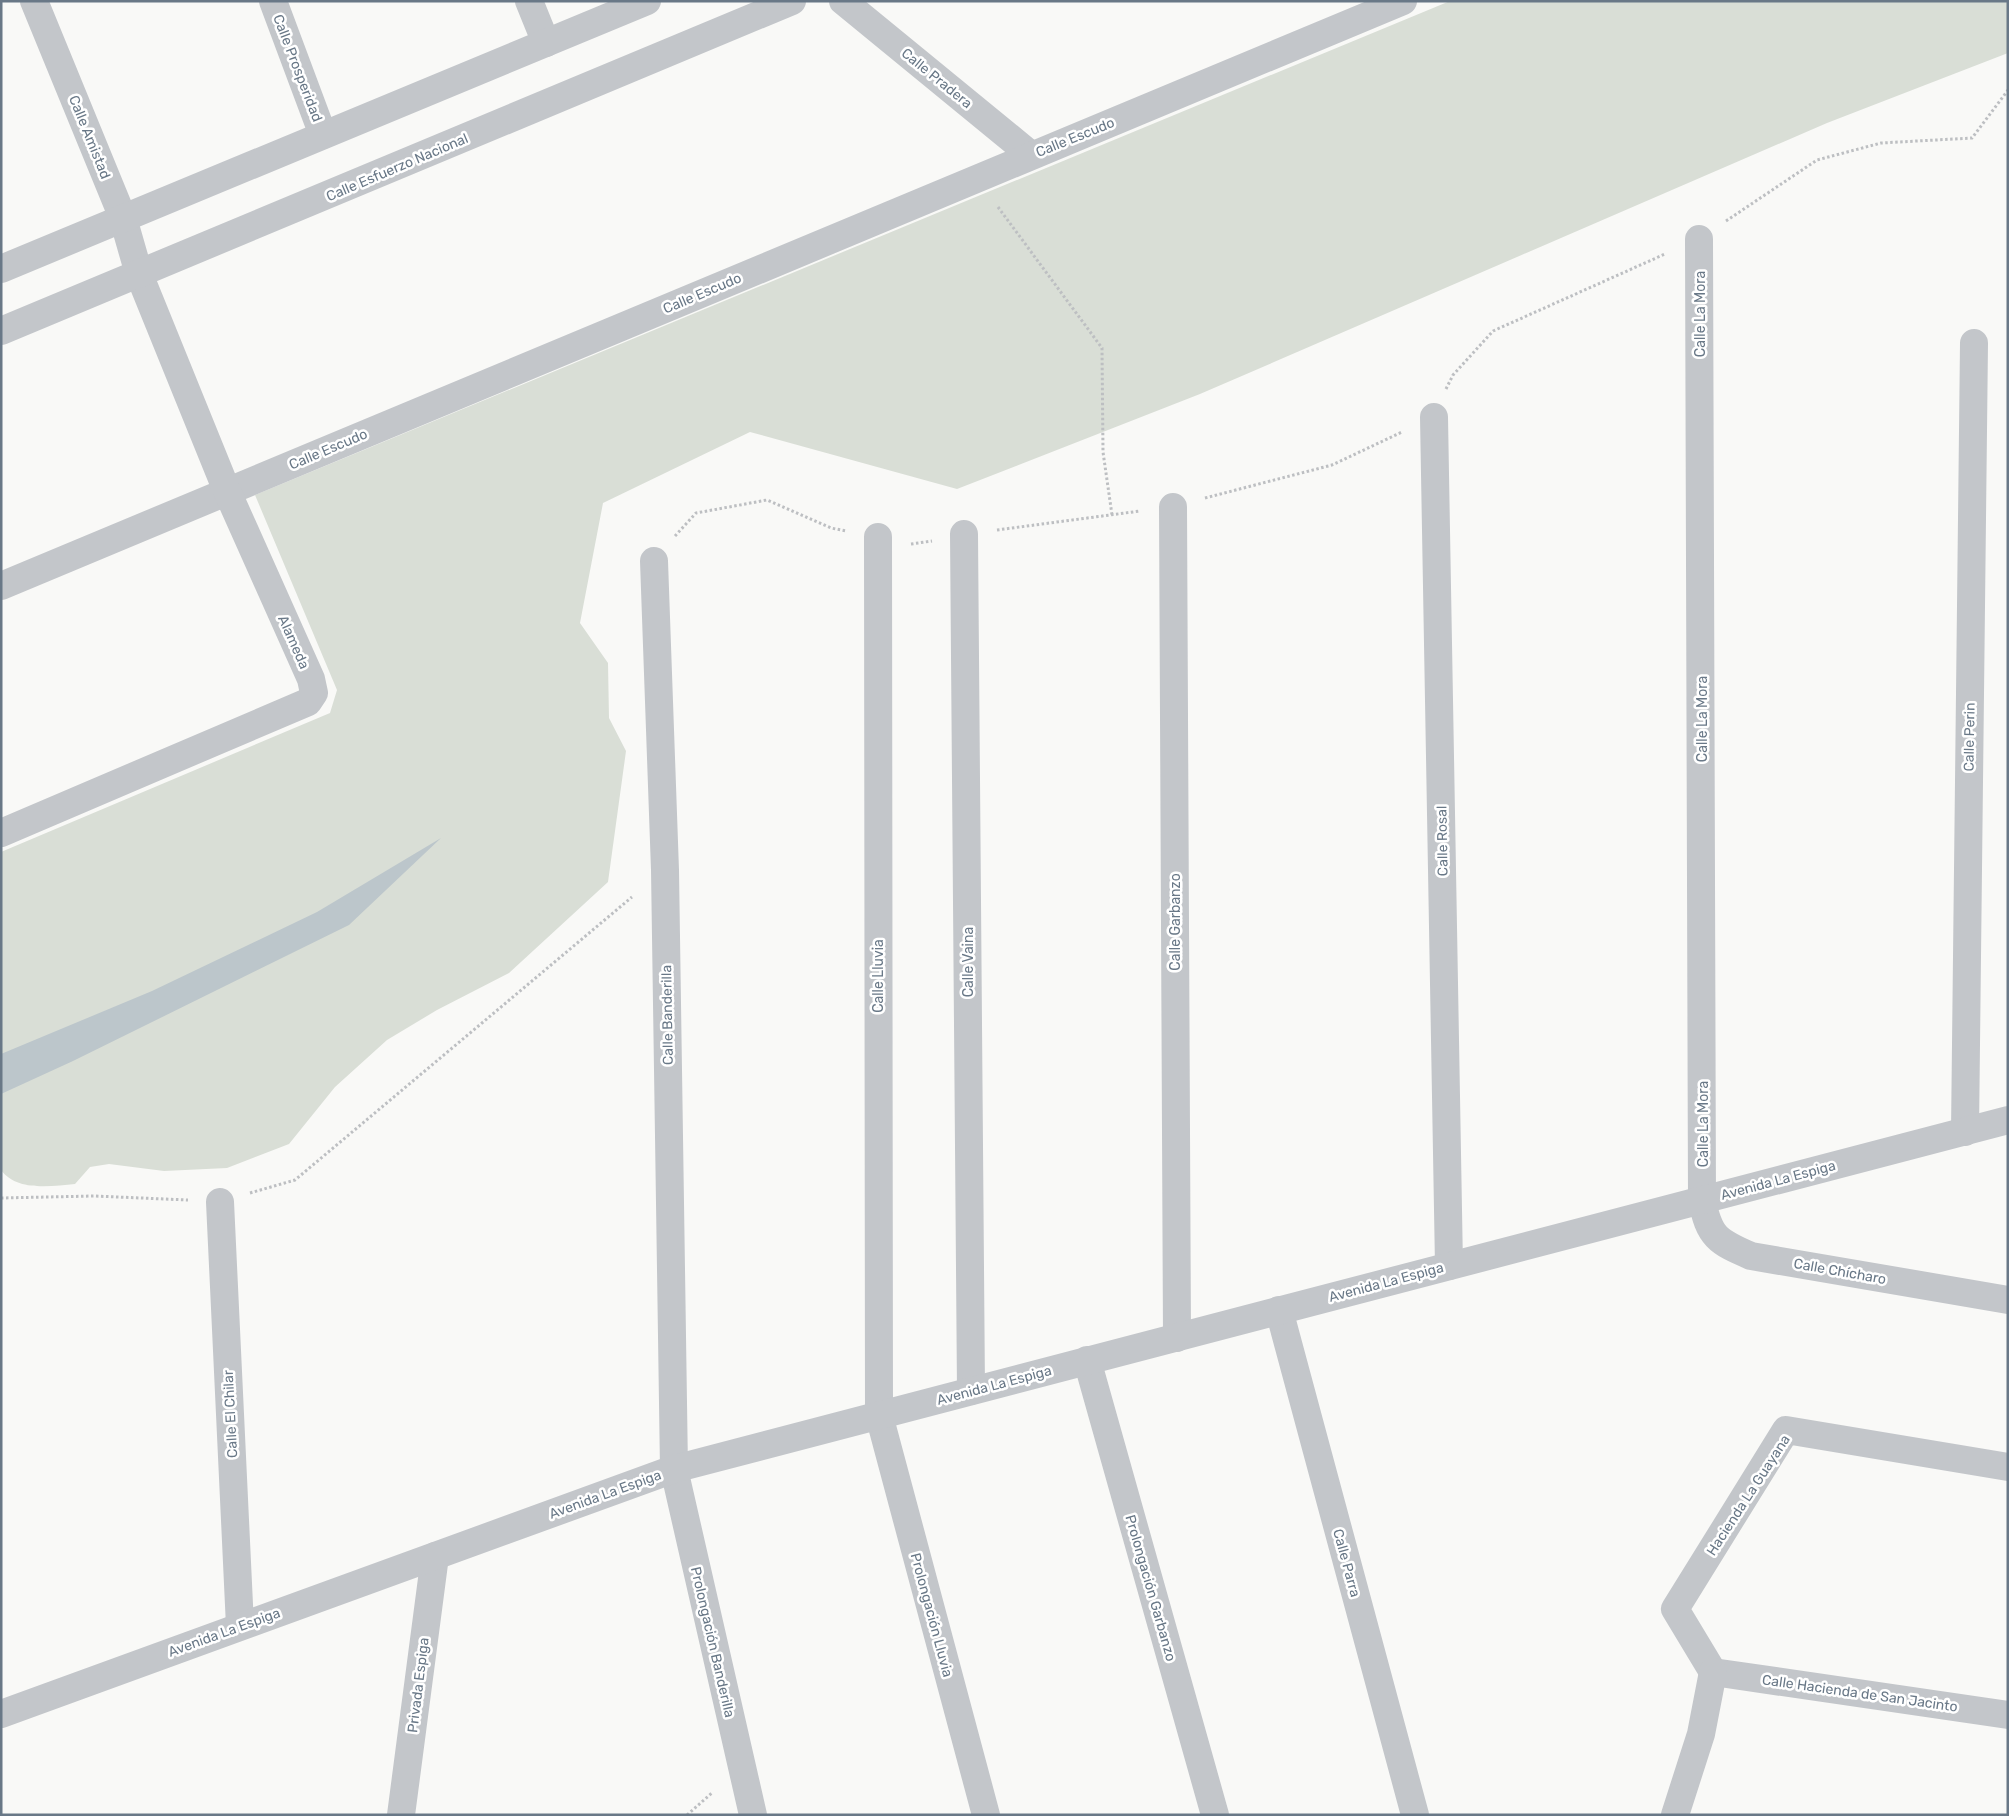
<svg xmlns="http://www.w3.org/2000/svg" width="2009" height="1816" viewBox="0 0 2009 1816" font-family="Rubik,sans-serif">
  <rect width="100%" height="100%" fill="#f9f9f7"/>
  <path fill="#d9ded6" d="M 1450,1 L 2008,1 L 2008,53 L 1827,123 L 1200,394 L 957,489 L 750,432 L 603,503 L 580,623 L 608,663 L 609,718 L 626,751 L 608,882 L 509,973 L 437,1010 L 387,1040 L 335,1087 L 289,1144 L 227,1168 L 164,1171 L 109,1164 L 90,1167 L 75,1184 C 52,1186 17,1192 1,1170 L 1,852 L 330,713 L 337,690 L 255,495 Z"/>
  <polygon fill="#bcc6cb" points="441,838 349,925 73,1061 1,1094 1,1054 152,991 317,912"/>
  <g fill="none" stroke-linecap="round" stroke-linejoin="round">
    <g stroke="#bdbfc2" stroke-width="3" stroke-dasharray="2.5 2.5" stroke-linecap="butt">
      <polyline points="998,207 1102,348 1103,452 1112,515"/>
      <polyline points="1726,221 1817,160 1881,143 1972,138 2008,90"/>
      <polyline points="1446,389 1453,375 1493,331 1665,254"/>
      <polyline points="1205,498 1332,465 1402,432"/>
      <polyline points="997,530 1140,511"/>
      <polyline points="675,536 696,513 767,500 831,528 846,531"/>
      <polyline points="911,544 932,541"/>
      <polyline points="250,1193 295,1180 632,897"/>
      <polyline points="1,1198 94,1196 188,1200"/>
      <polyline points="687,1815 713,1792"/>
    </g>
    <g stroke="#c3c6ca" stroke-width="28">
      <polyline points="273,1 323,135"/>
      <polyline points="529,1 546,43"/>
      <polyline points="843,1 1031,155"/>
      <path d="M 1699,239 L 1702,1200 C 1709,1237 1718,1242 1751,1256 L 2008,1300"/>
      <polyline points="1434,417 1449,1266"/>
      <polyline points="1173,507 1177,1338"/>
      <polyline points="964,534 971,1391"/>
      <polyline points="878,537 879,1415 986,1815"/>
      <polyline points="654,561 665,870 674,1469 753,1815"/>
      <polyline points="1,586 1403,1"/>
      <polyline points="1,833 308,702 314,693 311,679 227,491 139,274 123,218 34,1"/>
      <polyline points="1965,1132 1974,343"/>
      <polyline points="220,1202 240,1626"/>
      <polyline points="1279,1310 1415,1815"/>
      <polyline points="1087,1360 1215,1815"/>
      <polyline points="1713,1672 1675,1609 1786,1430 2008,1467"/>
      <polyline points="1713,1672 2008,1715"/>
      <polyline points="401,1815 435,1556"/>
      <polyline points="1675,1815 1701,1734 1713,1672"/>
    </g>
    <g stroke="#c3c6ca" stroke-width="28">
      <polyline points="1,269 647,1"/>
      <polyline points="1,331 792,1"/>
      <polyline points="1,1714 674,1469 2008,1120"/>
    </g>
  </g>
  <g text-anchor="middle" stroke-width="5" stroke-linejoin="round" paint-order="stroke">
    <g font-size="14" fill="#697887" stroke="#fff">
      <text transform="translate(298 68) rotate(69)" y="5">Calle Prosperidad</text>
      <text transform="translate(937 78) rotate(39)" y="5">Calle Pradera</text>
      <text transform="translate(90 137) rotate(68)" y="5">Calle Amistad</text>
      <text transform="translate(1075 137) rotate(-22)" y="5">Calle Escudo</text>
      <text transform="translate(397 167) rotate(-23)" y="5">Calle Esfuerzo Nacional</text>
      <text transform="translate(702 293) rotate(-23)" y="5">Calle Escudo</text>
      <text transform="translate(1700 314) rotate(-90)" y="5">Calle La Mora</text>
      <text transform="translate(328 449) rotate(-23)" y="5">Calle Escudo</text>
      <text transform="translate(294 642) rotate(66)" y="5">Alameda</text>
      <text transform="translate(1702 719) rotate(-90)" y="5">Calle La Mora</text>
      <text transform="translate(1969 737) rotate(-89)" y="5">Calle Perin</text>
      <text transform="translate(1442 841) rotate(-91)" y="5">Calle Rosal</text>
      <text transform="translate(1175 922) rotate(-90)" y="5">Calle Garbanzo</text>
      <text transform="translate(968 962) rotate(-90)" y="5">Calle Vaina</text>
      <text transform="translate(878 976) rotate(-90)" y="5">Calle Lluvia</text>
      <text transform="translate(667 1015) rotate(-91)" y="5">Calle Banderilla</text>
      <text transform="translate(1703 1124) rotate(-90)" y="5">Calle La Mora</text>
      <text transform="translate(1778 1180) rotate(-15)" y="5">Avenida La Espiga</text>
      <text transform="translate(1840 1271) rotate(10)" y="5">Calle Chícharo</text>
      <text transform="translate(1386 1282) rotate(-15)" y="5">Avenida La Espiga</text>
      <text transform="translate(994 1385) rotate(-15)" y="5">Avenida La Espiga</text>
      <text transform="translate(230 1414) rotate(-93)" y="5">Calle El Chilar</text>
      <text transform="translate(605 1494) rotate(-20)" y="5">Avenida La Espiga</text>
      <text transform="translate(1748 1495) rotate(-57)" y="5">Hacienda La Guayana</text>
      <text transform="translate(1347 1563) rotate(75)" y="5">Calle Parra</text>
      <text transform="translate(1151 1588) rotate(74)" y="5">Prolongación Garbanzo</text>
      <text transform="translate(932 1615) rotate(75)" y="5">Prolongación Lluvia</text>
      <text transform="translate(224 1632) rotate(-20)" y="5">Avenida La Espiga</text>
      <text transform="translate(713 1642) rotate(77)" y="5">Prolongación Banderilla</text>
      <text transform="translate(418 1685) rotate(-83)" y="5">Privada Espiga</text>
      <text transform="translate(1860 1693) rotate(8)" y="5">Calle Hacienda de San Jacinto</text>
    </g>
  </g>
  <rect width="2009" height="1816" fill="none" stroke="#697887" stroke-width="5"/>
</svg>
